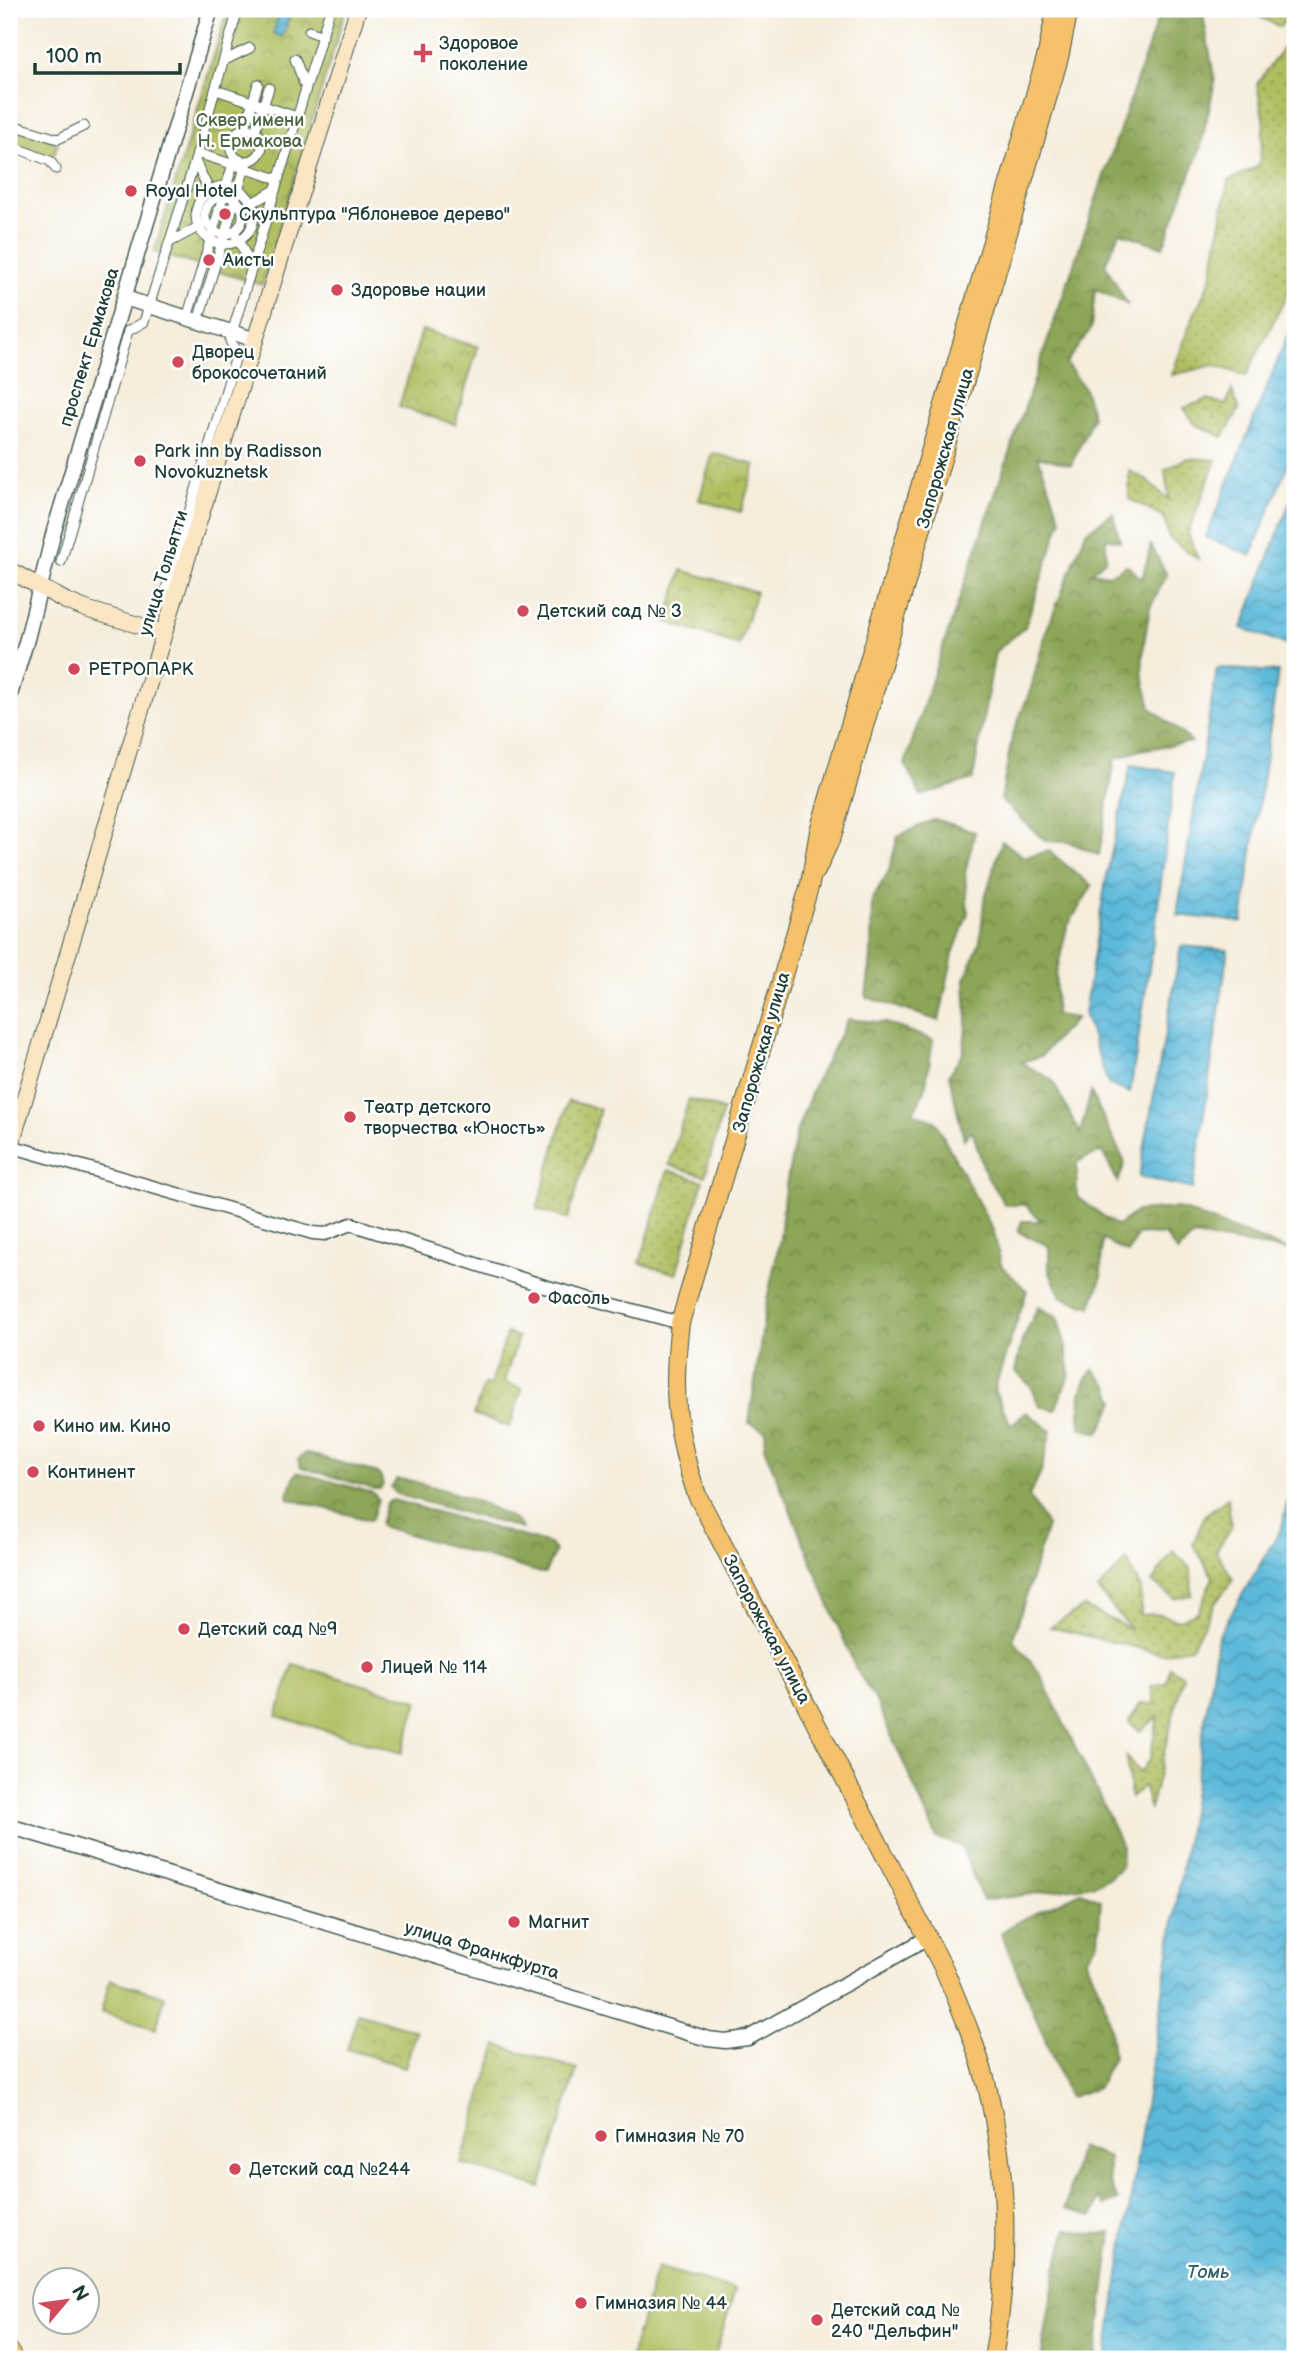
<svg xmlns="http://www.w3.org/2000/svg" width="1304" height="2368" viewBox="0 0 1304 2368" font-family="'Balsamiq Sans',sans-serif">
  <defs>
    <pattern id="grass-dots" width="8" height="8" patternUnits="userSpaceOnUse" patternTransform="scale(1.75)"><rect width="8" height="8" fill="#b1be60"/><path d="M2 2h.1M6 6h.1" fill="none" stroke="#8f9c50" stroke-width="1.8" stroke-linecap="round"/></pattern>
    <pattern id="forest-crowns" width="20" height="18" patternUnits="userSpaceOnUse" patternTransform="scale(1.75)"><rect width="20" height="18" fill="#8ca556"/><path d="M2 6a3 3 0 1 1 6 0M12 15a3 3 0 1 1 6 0" fill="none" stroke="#728848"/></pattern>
    <pattern id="park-crowns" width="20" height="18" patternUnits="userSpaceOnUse" patternTransform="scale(1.75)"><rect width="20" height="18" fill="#b1be60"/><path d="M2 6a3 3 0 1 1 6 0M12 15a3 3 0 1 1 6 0" fill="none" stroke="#8f9c50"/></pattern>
    <pattern id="water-waves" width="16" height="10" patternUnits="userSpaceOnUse" patternTransform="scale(1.75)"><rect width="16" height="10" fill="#5cb9da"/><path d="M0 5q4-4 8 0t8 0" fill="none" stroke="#4b98b2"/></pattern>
  </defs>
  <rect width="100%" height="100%" fill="#fff"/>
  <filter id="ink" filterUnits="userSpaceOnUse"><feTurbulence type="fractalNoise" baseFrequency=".0143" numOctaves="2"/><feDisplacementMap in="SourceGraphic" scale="14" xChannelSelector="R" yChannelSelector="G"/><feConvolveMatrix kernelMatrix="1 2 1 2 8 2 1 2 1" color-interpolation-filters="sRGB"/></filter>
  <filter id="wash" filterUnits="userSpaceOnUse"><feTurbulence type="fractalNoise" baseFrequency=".00686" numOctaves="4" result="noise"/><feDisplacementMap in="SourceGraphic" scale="28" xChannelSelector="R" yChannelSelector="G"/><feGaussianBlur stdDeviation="1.57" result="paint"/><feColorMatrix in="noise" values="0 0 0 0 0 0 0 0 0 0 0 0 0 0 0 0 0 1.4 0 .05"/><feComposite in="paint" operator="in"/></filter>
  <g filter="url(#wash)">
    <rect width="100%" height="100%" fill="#f6eddb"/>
    <g fill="url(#grass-dots)" stroke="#687e4a" stroke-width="2">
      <polygon points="1256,9 1295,9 1295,10 1292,10 1280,27 1254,14"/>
      <polygon points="1295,44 1295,279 1246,376 1214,365 1172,375 1190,324 1211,278 1228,181 1259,166 1264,123 1257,84 1282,49"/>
      <polygon points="1232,390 1239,410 1223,437 1195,424 1184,408 1208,399 1226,405"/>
      <polygon points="1187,458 1216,460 1188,533 1198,559 1169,538 1164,517 1129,499 1129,471 1145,479 1169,500 1165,470"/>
      <polygon points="689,1099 723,1110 705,1176 669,1165"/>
      <polygon points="568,1101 600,1109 568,1219 537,1209"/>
      <polygon points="668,1170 703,1181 676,1274 640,1263"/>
      <polygon points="507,1333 518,1337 504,1382 522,1389 510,1427 474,1415 484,1384 490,1385"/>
      <polygon points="1228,1498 1231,1528 1216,1551 1233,1579 1214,1605 1192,1647 1163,1654 1050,1627 1084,1607 1131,1629 1098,1590 1127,1560 1141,1589 1141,1615 1159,1614 1180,1620 1198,1612 1213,1577 1193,1544 1205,1515"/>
      <polygon points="1173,1551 1191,1568 1192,1595 1175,1599 1152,1582"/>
      <polygon points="1170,1667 1183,1676 1150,1809 1143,1786 1131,1797 1126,1757 1140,1773 1150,1758 1158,1717 1140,1731 1129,1722 1141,1703 1155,1704 1151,1686 1166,1683"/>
    </g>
    <g fill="url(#forest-crowns)" stroke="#567145" stroke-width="2">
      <polygon points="1161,9 1202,9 1215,82 1200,149 1163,247 1120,232 1105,264 1127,304 1095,289 1091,329 1066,363 1084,388 1093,417 1071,465 1038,456 1061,520 1025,627 995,652 973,779 921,796 905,764 934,673"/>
      <polygon points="1113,513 1120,541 1106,538 1106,559 1092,572 1109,575 1127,565 1142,579 1151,545 1167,575 1150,607 1144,643 1142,672 1151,708 1192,742 1140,750 1115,759 1099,855 1069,842 1045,841 1001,800 1012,737 1031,688 1045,634 1086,532"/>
      <polygon points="935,819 975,832 965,873 968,913 953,954 939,1021 866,997 871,956 872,899 889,871 898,836"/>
      <polygon points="1002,841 1024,857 1049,851 1092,886 1067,927 1056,975 1055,1015 1076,1018 1041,1056 1021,1062 1052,1080 1080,1133 1091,1092 1125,1163 1118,1182 1102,1151 1077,1162 1077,1197 1117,1226 1137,1211 1178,1208 1288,1250 1193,1236 1177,1252 1165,1235 1138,1234 1128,1253 1102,1239 1101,1279 1091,1307 1061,1297 1049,1271 1049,1246 1018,1232 1022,1221 1041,1221 1026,1205 1005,1205 986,1175 972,1130 964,1139 949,1075 963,1053 967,1018 965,979 980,941 984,901"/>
      <polygon points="848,1019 886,1023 933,1040 925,1090 913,1113 935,1121 994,1232 1001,1265 1027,1291 994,1390 1011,1425 1026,1412 1051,1431 1041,1472 1029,1496 1047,1526 1013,1639 1040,1674 1102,1802 1122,1847 1121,1867 1109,1878 1092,1885 983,1901 961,1846 937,1838 875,1699 856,1669 764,1447 766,1431 749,1423 766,1305 780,1239 784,1195 797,1130 815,1083"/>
      <polygon points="1038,1307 1057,1317 1065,1343 1070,1373 1055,1410 1039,1406 1031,1386 1015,1371 1022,1341"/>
      <path d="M 1094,1369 L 1110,1389 L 1115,1402 L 1099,1433 L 1081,1428 C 1079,1406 1078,1386 1094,1369 Z"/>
      <polygon points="306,1453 377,1473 381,1477 383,1485 380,1489 374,1489 301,1467 298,1460"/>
      <polygon points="297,1472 373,1493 378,1499 372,1518 369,1520 289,1499 287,1494"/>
      <path d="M 397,1479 C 424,1482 504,1506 521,1526 L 522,1529 L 396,1494 L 391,1487 Z"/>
      <polygon points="393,1500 550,1544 555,1551 545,1573 541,1573 384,1527 380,1524 386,1503"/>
      <path d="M 1081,1892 L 1101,1900 L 1098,1941 L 1086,1960 L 1103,1998 L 1110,2027 L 1113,2057 L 1098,2087 L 1069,2098 L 1001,1933 C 1025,1915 1054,1906 1081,1892 Z"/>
      <polygon points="1079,2147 1109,2158 1109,2182 1118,2200 1104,2206 1099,2197 1093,2216 1065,2209"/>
      <polygon points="1067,2229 1092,2234 1112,2233 1095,2359 1041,2359 1056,2269"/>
    </g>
    <g fill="url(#park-crowns)" stroke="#687e4a" stroke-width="2">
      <polygon points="228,9 346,9 262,285 154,252"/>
      <polygon points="9,121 58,143 51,163 9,147"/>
      <polygon points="422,330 478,347 455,424 399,407"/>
      <polygon points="713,453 755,465 741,512 699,500"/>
      <polygon points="682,570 756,592 739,645 666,622"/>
      <polygon points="358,2013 416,2031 405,2067 347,2049"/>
      <polygon points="497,2045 577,2069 540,2188 461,2163"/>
    </g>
    <g fill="#b1be60" stroke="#687e4a" stroke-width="2">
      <polygon points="293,1664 418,1701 402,1753 277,1716"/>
      <polygon points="110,1980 165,1996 156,2029 101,2012"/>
      <polygon points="657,2267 735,2290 714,2359 630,2359"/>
    </g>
    <g fill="url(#water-waves)" stroke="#3e7b87" stroke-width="2">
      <polygon points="281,9 291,13 282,37 273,33"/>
      <polygon points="1295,317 1295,447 1251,556 1206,537"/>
      <polygon points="1295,489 1295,648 1242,628"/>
      <polygon points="1217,668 1278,672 1242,922 1177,915"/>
      <polygon points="1131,765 1175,772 1154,936 1130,1093 1108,1084 1084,1013 1108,868"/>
      <polygon points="1181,946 1228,950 1193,1189 1139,1177"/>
      <polygon points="1295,1464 1295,2359 1106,2359 1218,1636 1282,1527"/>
    </g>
  </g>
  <g filter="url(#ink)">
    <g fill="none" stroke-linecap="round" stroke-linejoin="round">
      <defs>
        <g id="pedestrian">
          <polyline points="249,9 254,11"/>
          <polyline points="309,31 323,36"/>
          <polyline points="295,59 305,86"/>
          <polyline points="225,60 250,48"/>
          <polyline points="216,90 297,117"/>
          <polyline points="9,124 58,139 84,126"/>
          <polyline points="245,128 258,84"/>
          <circle cx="246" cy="145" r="16"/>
          <polyline points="255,131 269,88"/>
          <polyline points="9,145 50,161 56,169"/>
          <polyline points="197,153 278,179"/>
          <polyline points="195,161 211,194"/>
          <circle cx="225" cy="215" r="29"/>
          <circle cx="224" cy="215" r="19"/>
          <polyline points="247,206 275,190"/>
          <polyline points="236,235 252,268"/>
          <polyline points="170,242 202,225"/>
          <polyline points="187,318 235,157"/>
          <polyline points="198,321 247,161"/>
          <polyline points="61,562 128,331 144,322 195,161 238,9"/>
          <polyline points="162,602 237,353 230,341 232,333 330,9"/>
        </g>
        <polyline id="minor" points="10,1146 313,1233 325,1234 351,1224 544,1286 680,1323"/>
        <g id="tertiary">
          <polyline points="125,298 256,340"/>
          <polyline points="9,698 27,639 54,531 211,9"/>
          <polyline points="9,1826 708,2039 725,2041 748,2038 928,1938"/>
        </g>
        <g id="secondary">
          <polyline points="9,570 66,601 86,609 164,633"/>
          <polyline points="9,1151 164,633 358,9"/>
        </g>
        <g id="primary">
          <polyline points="816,871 832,836 1059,58 1069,9"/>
          <polyline points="9,2350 13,2359"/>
          <path d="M 993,2359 C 1010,2265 1009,2175 986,2082 C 976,2044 960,2007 945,1971 L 697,1495 C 675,1434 672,1388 680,1323 L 810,884 L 819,831 L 1047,54 L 1056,9"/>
        </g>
      </defs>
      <use href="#pedestrian" stroke="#3f574d" stroke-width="11"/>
      <use href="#minor" stroke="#3f574d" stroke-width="15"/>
      <use href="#tertiary" stroke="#3f574d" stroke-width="17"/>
      <use href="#secondary" stroke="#3f574d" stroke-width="18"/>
      <use href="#primary" stroke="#3f574d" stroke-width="20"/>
      <use href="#pedestrian" stroke="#fff" stroke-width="9"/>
      <use href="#minor" stroke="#fff" stroke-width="12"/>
      <use href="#tertiary" stroke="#fff" stroke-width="14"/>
      <use href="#secondary" stroke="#fbe6c4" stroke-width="16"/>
      <use href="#primary" stroke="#f5c16b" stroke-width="18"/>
    </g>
  </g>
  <g fill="#d1495b" stroke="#fff" stroke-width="2.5">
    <path d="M419.5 42.5h7v7h7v7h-7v7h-7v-7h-7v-7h7z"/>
    <circle cx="131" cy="191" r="7"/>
    <circle cx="225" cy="214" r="7"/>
    <circle cx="209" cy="260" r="7"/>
    <circle cx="337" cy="290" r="7"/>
    <circle cx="178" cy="362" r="7"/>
    <circle cx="140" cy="461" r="7"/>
    <circle cx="523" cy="611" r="7"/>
    <circle cx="74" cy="669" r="7"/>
    <circle cx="350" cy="1117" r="7"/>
    <circle cx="534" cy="1298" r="7"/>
    <circle cx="39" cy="1426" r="7"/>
    <circle cx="33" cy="1472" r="7"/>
    <circle cx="184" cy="1629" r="7"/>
    <circle cx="367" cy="1667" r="7"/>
    <circle cx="514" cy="1922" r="7"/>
    <circle cx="601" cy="2136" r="7"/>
    <circle cx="235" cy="2169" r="7"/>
    <circle cx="581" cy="2303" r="7"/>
    <circle cx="817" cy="2320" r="7"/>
  </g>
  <g text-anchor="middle" stroke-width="5" stroke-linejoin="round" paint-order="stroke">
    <g font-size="18" fill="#1f3d34" stroke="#fff" text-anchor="start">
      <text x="439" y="49">Здоровое<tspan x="439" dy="21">поколение</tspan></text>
      <text x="145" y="197">Royal Hotel</text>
      <text x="239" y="220">Скульптура "Яблоневое дерево"</text>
      <text x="223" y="266">Аисты</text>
      <text x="351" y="296">Здоровье нации</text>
      <text x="192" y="358">Дворец<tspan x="192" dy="21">брокосочетаний</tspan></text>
      <text x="154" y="457">Park inn by Radisson<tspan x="154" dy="21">Novokuznetsk</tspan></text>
      <text x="537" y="617">Детский сад № 3</text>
      <text x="88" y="675">РЕТРОПАРК</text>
      <text x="364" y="1113">Театр детского<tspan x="364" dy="21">творчества «Юность»</tspan></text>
      <text x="548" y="1304">Фасоль</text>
      <text x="53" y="1432">Кино им. Кино</text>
      <text x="47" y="1478">Континент</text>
      <text x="198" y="1635">Детский сад №9</text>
      <text x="381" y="1673">Лицей № 114</text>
      <text x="528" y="1928">Магнит</text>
      <text x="615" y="2142">Гимназия № 70</text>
      <text x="249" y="2175">Детский сад №244</text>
      <text x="595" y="2309">Гимназия № 44</text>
      <text x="831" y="2316">Детский сад №<tspan x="831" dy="21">240 "Дельфин"</tspan></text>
    </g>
    <g font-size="18" fill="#4b6441" stroke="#fff">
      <text x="250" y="126">Сквер имени<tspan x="250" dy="21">Н. Ермакова</tspan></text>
    </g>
    <g font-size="18" fill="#1f3d34" stroke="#fff">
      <text transform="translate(89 347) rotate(-73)" y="6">проспект Ермакова</text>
      <text transform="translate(945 448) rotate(-74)" y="6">Запорожская улица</text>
      <text transform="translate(163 573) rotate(-73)" y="6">улица Тольятти</text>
      <text transform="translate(761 1052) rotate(-74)" y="6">Запорожская улица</text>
      <text transform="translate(767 1629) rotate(62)" y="6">Запорожская улица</text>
      <text transform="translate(482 1950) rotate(17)" y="6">улица Франкфурта</text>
    </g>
    <g font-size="19" font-style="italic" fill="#316266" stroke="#fff">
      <text x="1208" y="2278">Томь</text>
    </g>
  </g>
  <rect width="1304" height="2368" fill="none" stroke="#fff" stroke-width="35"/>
  <g transform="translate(66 2301) rotate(61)"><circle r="33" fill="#ffffff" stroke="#a5b1ae" stroke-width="2"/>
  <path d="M0-5L12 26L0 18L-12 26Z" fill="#d1495b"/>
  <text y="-10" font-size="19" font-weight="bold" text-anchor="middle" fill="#1f3d34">N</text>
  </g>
  <path d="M35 63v10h145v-10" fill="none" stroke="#1f3d34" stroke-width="3.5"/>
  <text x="46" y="63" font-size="21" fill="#1f3d34" stroke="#ffffff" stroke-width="5" paint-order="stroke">100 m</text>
</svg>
